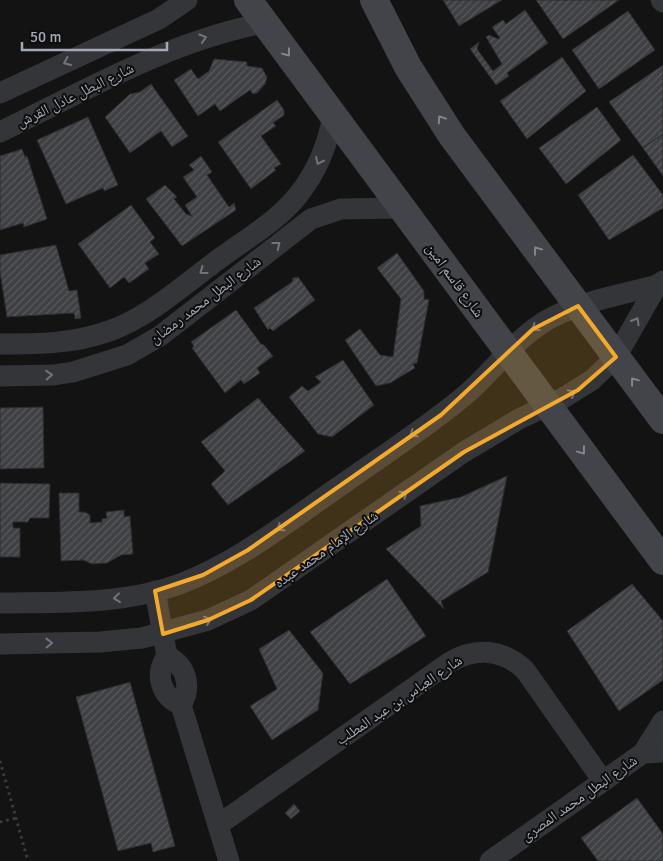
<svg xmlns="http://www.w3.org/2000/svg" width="663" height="861" viewBox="0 0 663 861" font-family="Signika,'Noto Naskh Arabic',sans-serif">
  <defs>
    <pattern id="building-hatch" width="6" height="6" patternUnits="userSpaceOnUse" patternTransform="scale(1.25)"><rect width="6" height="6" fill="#3f4044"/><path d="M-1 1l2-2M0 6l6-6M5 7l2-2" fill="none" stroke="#58595d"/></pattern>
  </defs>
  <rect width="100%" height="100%" fill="#131314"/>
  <g fill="url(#building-hatch)" stroke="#2d2d30">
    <polygon points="443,0 502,0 459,26"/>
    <polygon points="536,0 619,0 563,39"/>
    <polygon points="525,10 548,43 507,73 509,76 496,85 470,49 479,42 477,49 493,71 502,64 486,37 489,35 498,39 500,38 492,27 503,20 506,24"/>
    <polygon points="628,11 655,50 599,89 572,50"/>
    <polygon points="562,57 586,91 527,139 500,101"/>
    <polygon points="214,59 247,62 247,66 262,68 267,77 265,84 257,93 253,94 250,90 220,111 215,104 198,116 174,80 191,69 198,79 209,71"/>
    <polygon points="663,65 663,134 643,148 609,102"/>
    <polygon points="151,84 188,136 172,147 161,131 130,153 105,117 130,94 140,92"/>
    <polygon points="277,100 284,110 284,115 273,123 276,126 261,136 281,164 274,168 276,170 251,189 218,142"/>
    <polygon points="597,107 621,140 566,184 539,148"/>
    <polygon points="88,117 118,185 104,191 103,188 66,204 37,140"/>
    <polygon points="663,134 663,176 643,148"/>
    <polygon points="22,149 25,157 27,156 47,219 24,227 23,223 0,230 0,156"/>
    <polygon points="633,155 663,195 663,208 609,240 578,195"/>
    <polygon points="201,156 212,172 207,175 229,207 234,203 236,210 182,246 146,199 165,185 177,197 174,199 186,214 192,216 185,205 197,197 183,177 194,170 189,165"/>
    <polygon points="131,205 155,238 150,242 159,254 145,263 149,269 129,283 124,277 110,288 78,244"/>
    <polygon points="56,245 69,291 77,290 81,318 75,319 74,313 7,317 0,272 0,255"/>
    <polygon points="397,253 424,291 424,299 429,300 417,363 413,364 415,368 390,383 376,386 345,340 360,329 380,355 393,357 401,299 377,268"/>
    <polygon points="298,277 315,300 273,331 270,328 268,330 254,308 292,282 293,278"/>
    <polygon points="236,310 261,344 264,345 273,356 257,368 260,373 244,384 241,380 225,393 192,348 194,346 191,342"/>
    <polygon points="343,360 374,405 332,437 318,434 289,397 302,386 308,391 321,382 315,377"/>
    <polygon points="258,398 305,451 228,505 211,484 225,471 201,442"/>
    <polygon points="43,407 44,468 0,469 0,408"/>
    <polygon points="507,476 488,572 441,601 444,609 386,549 421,526 420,506 461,497"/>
    <polygon points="0,483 50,484 49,518 30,518 28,522 13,522 13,528 20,528 20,557 0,557"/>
    <polygon points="59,493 79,493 79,512 85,512 90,515 90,523 102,522 102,519 107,518 106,512 124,510 124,517 130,516 133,554 121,555 107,563 92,564 83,560 61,561"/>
    <polygon points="387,579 426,636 350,684 310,632"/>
    <polygon points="632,584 663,621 663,680 619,711 567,631"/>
    <polygon points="289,630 323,673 318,710 272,740 250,706 277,689 259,649"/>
    <polygon points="130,682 175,846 153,852 151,843 118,851 76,697"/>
    <polygon points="637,798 663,834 663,861 598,861 581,838"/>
    <polygon points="294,804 300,811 291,819 285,813"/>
  </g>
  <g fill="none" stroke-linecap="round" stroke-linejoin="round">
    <g stroke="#3a3c40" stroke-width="3" stroke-dasharray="2.5 4" stroke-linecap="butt">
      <polyline points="0,761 28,861"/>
      <polyline points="0,822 16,818"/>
    </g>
    <g stroke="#343539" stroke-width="21">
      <polyline points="661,0 663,2"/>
      <polyline points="0,93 159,19 187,0"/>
      <path d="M 0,132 C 86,90 170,41 264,23"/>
      <path d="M 0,344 C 38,344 73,344 109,331 C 151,316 187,282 223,256 C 249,237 279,220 299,194 C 318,170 328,144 333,115"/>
      <polyline points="0,376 54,375 73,372 127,355 160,336 311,219 341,209 402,208"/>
      <path d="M 155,591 L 167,656 C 154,675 161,696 181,705"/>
      <path d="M 0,603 C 60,602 123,605 180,584 C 238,562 286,523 337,488 C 379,458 423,430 463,397 C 493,372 515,338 549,319 C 582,301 621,295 657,285 L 663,281"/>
      <polyline points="0,644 100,642 142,638 208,620 251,600 464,452 519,419 563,398 592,380 616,357 657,285"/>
      <path d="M 167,656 C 187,666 192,687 181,705 L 229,861"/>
      <polyline points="643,753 663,752"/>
      <path d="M 218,825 L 450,662 C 476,647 503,649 525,670 L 603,781"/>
      <polyline points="490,861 643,753 663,721"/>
    </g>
    <g stroke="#424449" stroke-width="28">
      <polyline points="248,0 663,561"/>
      <polyline points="374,0 408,67 452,136 663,420"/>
    </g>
  </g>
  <defs><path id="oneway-chevron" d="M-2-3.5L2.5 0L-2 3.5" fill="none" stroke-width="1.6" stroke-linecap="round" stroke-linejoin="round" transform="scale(1.25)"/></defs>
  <g stroke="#72757d">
    <use href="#oneway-chevron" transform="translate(203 38) rotate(-17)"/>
    <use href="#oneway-chevron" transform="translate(67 62) rotate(155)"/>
    <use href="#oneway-chevron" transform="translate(319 161) rotate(115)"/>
    <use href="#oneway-chevron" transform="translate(277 245) rotate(-38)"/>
    <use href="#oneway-chevron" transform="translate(203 271) rotate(144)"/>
    <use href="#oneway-chevron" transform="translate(636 321) rotate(-60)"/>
    <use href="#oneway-chevron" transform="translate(535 328) rotate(144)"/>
    <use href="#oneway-chevron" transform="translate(49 375) rotate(-4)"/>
    <use href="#oneway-chevron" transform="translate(572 393) rotate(-29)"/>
    <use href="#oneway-chevron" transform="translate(413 434) rotate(145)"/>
    <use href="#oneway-chevron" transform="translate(404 494) rotate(-35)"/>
    <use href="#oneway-chevron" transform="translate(280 528) rotate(145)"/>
    <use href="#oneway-chevron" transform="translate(117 598) rotate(173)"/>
    <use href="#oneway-chevron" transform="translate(208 620) rotate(-21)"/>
    <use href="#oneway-chevron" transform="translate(49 643) rotate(-1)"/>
  </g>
  <g stroke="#82868f">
    <use href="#oneway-chevron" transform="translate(287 53) rotate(53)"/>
    <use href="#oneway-chevron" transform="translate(441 119) rotate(-124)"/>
    <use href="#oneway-chevron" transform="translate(537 250) rotate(-127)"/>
    <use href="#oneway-chevron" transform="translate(634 381) rotate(-127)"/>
    <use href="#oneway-chevron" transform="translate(582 451) rotate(53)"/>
  </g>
  <path fill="#f3a92c" fill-opacity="0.2" stroke="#f3a92c" stroke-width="4" stroke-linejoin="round" d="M 578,306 L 616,357 L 578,390 L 464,452 L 251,600 L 208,620 L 163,634 L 155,591 L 203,575 L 248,550 L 441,415 L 533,329 Z"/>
  <g text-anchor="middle" stroke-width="4" stroke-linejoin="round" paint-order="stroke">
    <g font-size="15" fill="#a4aab5" stroke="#0e0e0f">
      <text transform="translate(75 95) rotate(-26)" y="5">شارع البطل عادل القرش</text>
      <text transform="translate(455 280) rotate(54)" y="5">شارع قاسم امين</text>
      <text transform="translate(205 300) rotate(-37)" y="5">شارع البطل محمد رمضان</text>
      <text transform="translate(326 549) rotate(-35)" y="5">شارع الإمام محمد عبده</text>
      <text transform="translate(399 700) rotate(-34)" y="5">شارع العباس بن عبد المطلب</text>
      <text transform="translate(579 798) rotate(-35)" y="5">شارع البطل محمد المصرى</text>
    </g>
  </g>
  <path d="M22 42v8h145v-8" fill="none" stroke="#a4aab5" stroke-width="2.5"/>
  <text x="30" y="42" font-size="15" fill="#a4aab5" stroke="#0e0e0f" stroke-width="4" paint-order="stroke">50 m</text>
</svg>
